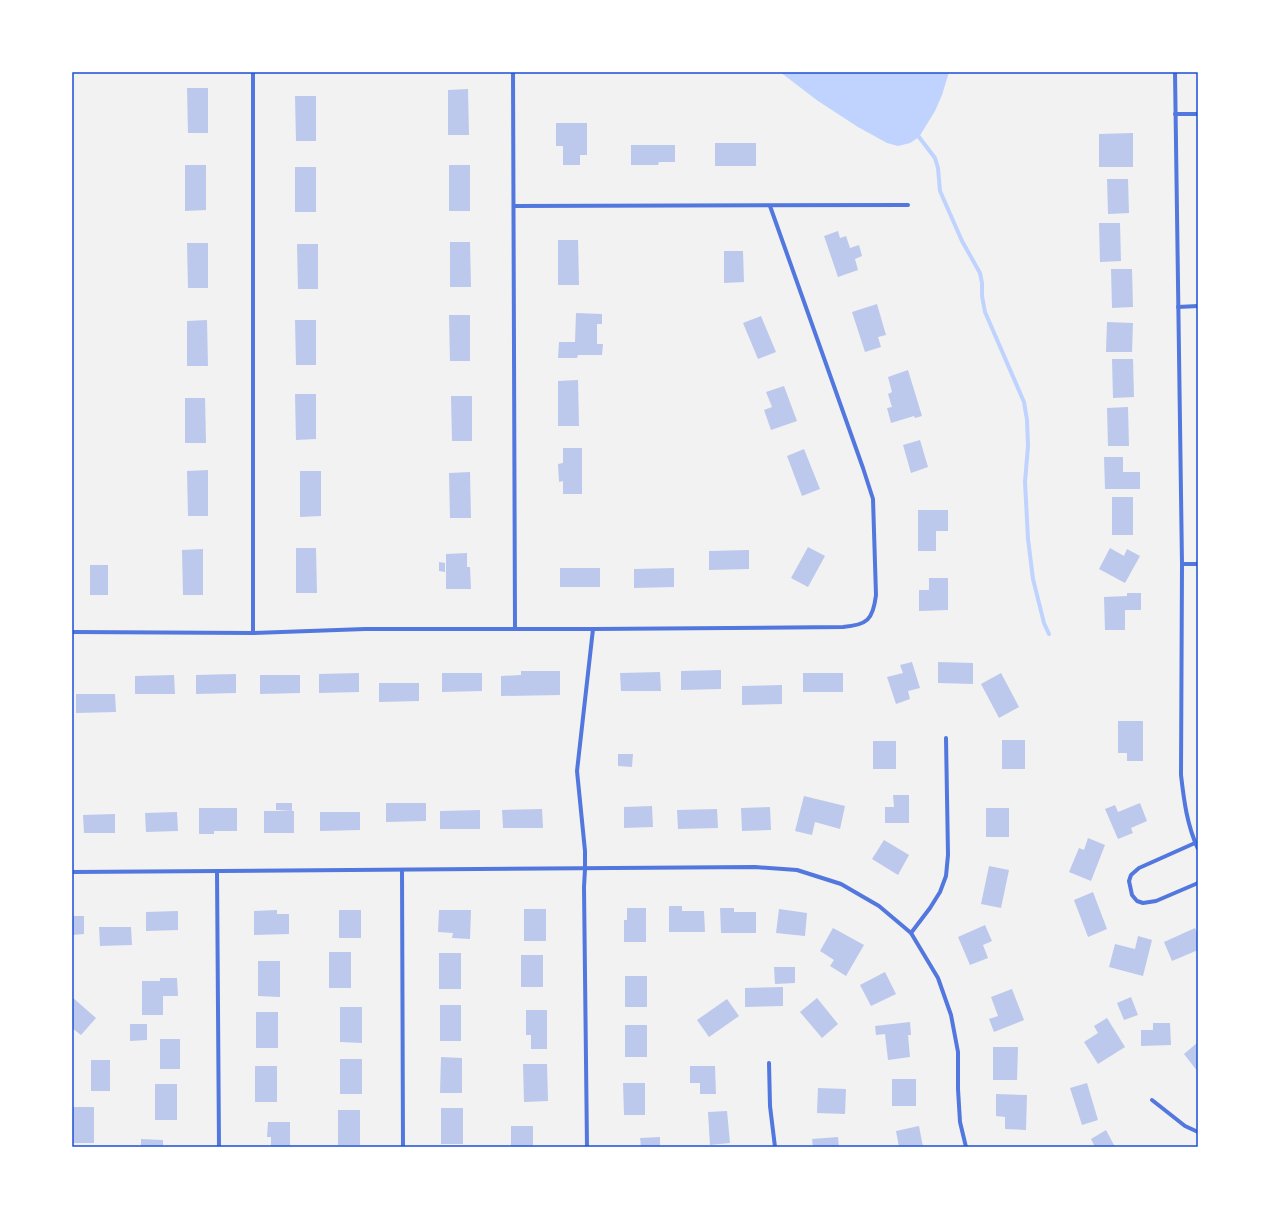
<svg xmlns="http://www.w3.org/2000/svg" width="1270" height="1219" viewBox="0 0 1270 1219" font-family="Overpass,sans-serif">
  <rect width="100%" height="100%" fill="#f2f2f2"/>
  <polygon fill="#bfd3fe" points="780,72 949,72 942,95 935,111 919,137 910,143 898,146 887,143 858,127 818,101"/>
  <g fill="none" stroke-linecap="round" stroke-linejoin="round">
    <polyline stroke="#bfd3fe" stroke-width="4" points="919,137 935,158 938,168 940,191 962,241 980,273 982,283 982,296 985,312 1024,402 1027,420 1028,446 1025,482 1028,539 1033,579 1044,623 1049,634"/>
  </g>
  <g fill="#bdc9ec">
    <polygon points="187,88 208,88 208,133 188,133"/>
    <polygon points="468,89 469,135 448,135 448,90"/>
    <polygon points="295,96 316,96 316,141 296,141"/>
    <polygon points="556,123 587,123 587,155 580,155 580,165 563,165 563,146 556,146"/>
    <polygon points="1133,133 1133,167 1099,167 1099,134"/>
    <rect x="715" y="143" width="41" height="23"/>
    <polygon points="631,145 675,145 675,162 659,162 658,165 631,165"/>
    <polygon points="185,165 206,165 206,210 185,211"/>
    <rect x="449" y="165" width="21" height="46"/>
    <rect x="295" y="167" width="21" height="45"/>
    <polygon points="1107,179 1128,179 1129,213 1108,214"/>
    <polygon points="1099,223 1120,223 1121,261 1100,262"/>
    <polygon points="838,231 840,238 846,236 850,248 859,245 862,256 855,259 858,270 838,277 824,236"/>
    <polygon points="558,240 578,240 579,285 558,285"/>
    <polygon points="450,242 470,242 471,287 450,287"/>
    <polygon points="187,243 208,243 208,288 188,288"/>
    <polygon points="297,244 318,244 318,289 298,289"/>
    <polygon points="724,251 743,251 744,282 724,283"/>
    <polygon points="1111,269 1132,269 1133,307 1112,308"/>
    <polygon points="877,304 886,335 878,337 881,347 865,352 852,312"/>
    <polygon points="576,313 602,314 602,324 597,324 597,344 603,344 602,355 578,355 577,358 558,358 559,342 575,342"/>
    <polygon points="449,315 470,315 470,361 450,361"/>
    <polygon points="761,316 776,352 758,359 743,323"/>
    <polygon points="207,320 208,366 187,366 187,321"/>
    <polygon points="295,320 316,320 316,365 296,365"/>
    <polygon points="1107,322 1133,323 1132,352 1106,352"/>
    <polygon points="1112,359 1133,359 1134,397 1113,398"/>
    <polygon points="908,370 922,416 915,418 914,416 891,423 887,408 892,407 888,394 892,392 888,377"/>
    <polygon points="578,380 579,426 558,426 558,381"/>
    <polygon points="784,386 797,421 771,430 764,410 772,407 766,392"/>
    <polygon points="295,394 316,394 316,439 296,440"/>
    <polygon points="451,396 472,396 472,441 452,441"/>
    <polygon points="185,398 205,398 206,443 185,443"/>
    <polygon points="1128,407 1129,446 1108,446 1107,408"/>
    <polygon points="920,440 928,467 911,473 903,445"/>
    <polygon points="563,448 582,448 582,494 563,494 563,481 559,482 558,464 563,463"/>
    <polygon points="804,449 820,489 802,496 787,456"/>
    <polygon points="1104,457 1123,457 1123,472 1140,472 1140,489 1105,489"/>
    <polygon points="208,470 208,516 188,516 187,471"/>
    <polygon points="300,471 321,471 321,516 300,517"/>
    <polygon points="470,472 471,518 450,518 449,473"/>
    <rect x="1112" y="497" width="21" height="38"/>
    <polygon points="918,510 948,510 948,531 936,531 936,551 918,551"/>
    <polygon points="808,547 825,556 808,587 791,578"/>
    <polygon points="296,548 316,548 317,593 296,593"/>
    <polygon points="1110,548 1124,556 1127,549 1140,556 1125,583 1099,569"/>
    <polygon points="203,549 203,595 183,595 182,550"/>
    <polygon points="749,550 749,569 709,570 709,551"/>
    <polygon points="467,553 467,567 470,567 471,589 446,589 446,554"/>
    <polygon points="439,562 445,563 445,572 439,571"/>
    <rect x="90" y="565" width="18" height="30"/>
    <rect x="560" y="568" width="40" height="19"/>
    <polygon points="674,568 674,587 634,588 634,569"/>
    <polygon points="929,578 948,578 948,610 919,611 919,590 929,590"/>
    <polygon points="1127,593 1141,593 1141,610 1125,610 1125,630 1105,630 1104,597 1127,596"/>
    <polygon points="912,662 920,688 908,691 910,699 896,704 887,677 903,673 900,665"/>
    <polygon points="938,662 973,663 973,684 938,683"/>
    <polygon points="721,670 721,689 681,690 681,671"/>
    <polygon points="521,671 560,671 560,695 501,696 501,676 521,675"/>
    <polygon points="660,672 661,691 621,691 620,673"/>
    <polygon points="359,673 359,692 319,693 319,674"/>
    <polygon points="442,673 482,673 482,691 442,692"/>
    <rect x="803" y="673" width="40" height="19"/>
    <polygon points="1001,673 1019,707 999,718 981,684"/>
    <polygon points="236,674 236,693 196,694 196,675"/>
    <polygon points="174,675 175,694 135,694 135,676"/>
    <polygon points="260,675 300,675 300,693 260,694"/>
    <polygon points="379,683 419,683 419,701 379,702"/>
    <polygon points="782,685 782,704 742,705 742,686"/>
    <polygon points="76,694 115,694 116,712 76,713"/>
    <polygon points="1118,721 1143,721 1143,761 1127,761 1127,753 1118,753"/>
    <rect x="1002" y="740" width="23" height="29"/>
    <rect x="873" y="741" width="23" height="28"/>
    <polygon points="618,754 633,754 632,767 618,766"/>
    <polygon points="893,795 909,795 909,823 885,823 885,807 894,807"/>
    <polygon points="804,796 845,806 840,829 815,822 812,835 795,831"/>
    <polygon points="276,803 292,803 292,811 276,810"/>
    <polygon points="386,803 426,803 426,821 386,822"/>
    <polygon points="1140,803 1147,821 1131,828 1133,833 1118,839 1105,809 1115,805 1118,812"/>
    <polygon points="652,806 653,827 624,828 624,807"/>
    <polygon points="770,807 771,830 742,831 741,808"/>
    <polygon points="199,808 237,808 237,831 214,831 214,834 199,834"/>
    <rect x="986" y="808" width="23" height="29"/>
    <polygon points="542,809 543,828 503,828 502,810"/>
    <polygon points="717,809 718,828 678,829 677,810"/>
    <polygon points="480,810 480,829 440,829 440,811"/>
    <rect x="264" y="811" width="30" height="22"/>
    <polygon points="177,812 178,831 146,832 145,813"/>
    <polygon points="320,812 360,812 360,830 320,831"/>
    <polygon points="115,814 115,833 84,833 83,815"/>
    <polygon points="1088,838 1105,845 1091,881 1069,872 1079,848 1084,850"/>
    <polygon points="884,840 909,855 898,875 872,859"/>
    <polygon points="989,866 1009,870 1001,908 981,904"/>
    <polygon points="1093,892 1107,929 1088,937 1074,900"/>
    <polygon points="669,906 682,906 682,911 704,911 705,932 669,932"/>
    <polygon points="627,908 646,908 646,942 624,942 624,920 627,920"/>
    <polygon points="720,908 734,908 734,912 756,912 756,933 721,933"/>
    <rect x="524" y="909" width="22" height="32"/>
    <polygon points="779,909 807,913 805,936 776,933"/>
    <polygon points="277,910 277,914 289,914 289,934 254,935 254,911"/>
    <rect x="339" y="910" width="22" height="28"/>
    <polygon points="439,910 471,910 470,939 452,938 453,933 438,932"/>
    <polygon points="178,911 178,930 146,931 146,912"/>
    <polygon points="72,916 84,916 84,934 72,935"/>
    <polygon points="985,925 992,941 983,945 988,958 970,965 958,937"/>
    <polygon points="99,927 131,927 132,945 100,946"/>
    <polygon points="833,928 864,945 846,976 830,966 834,960 820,951"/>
    <polygon points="1195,928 1198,935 1198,950 1172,961 1164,942"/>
    <polygon points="1138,936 1152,940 1143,976 1109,967 1115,944 1135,949"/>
    <rect x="329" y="952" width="22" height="36"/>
    <rect x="439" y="953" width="22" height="36"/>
    <rect x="521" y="955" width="22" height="32"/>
    <polygon points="258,961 280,961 280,997 258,996"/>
    <polygon points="774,967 795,967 795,983 775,984"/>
    <polygon points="885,972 896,994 871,1006 860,985"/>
    <rect x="625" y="976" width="22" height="31"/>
    <polygon points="160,978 177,978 178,996 163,996 163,1015 142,1015 142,981 160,981"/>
    <polygon points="783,987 783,1006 745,1007 745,988"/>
    <polygon points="1012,989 1024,1020 994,1032 989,1019 998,1016 991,997"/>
    <polygon points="72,997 96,1018 81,1035 72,1028"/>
    <polygon points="1131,997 1138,1015 1124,1020 1117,1003"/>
    <polygon points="817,998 838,1024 822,1038 800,1012"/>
    <polygon points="727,999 739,1016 709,1037 697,1020"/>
    <rect x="440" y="1005" width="21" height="36"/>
    <polygon points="340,1007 362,1007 362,1043 340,1042"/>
    <polygon points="526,1010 547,1010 547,1049 531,1049 531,1035 526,1035"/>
    <rect x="256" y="1012" width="22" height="36"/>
    <polygon points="1107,1018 1125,1047 1098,1064 1084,1042 1098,1033 1094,1026"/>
    <polygon points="910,1022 911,1035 908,1035 910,1057 888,1060 885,1034 876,1035 875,1026"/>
    <polygon points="1153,1023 1170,1023 1171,1045 1141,1046 1141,1030 1153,1030"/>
    <polygon points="130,1024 147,1024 147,1040 130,1041"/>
    <rect x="625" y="1025" width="22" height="32"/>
    <rect x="160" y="1039" width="20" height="30"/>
    <polygon points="1198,1042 1198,1072 1184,1054"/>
    <polygon points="993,1047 1018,1047 1017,1080 993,1080"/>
    <polygon points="441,1057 462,1058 462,1093 440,1093"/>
    <rect x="340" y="1059" width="22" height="35"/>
    <rect x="91" y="1060" width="19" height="31"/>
    <polygon points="523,1064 547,1064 548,1101 524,1102"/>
    <rect x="255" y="1066" width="22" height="36"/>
    <polygon points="690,1066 715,1066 716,1094 700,1094 700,1083 690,1083"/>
    <rect x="892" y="1079" width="24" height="27"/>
    <polygon points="623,1083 645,1083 645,1115 624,1115"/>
    <polygon points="1087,1083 1098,1120 1082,1125 1070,1088"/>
    <rect x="155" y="1084" width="22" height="36"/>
    <polygon points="818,1088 846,1089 845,1114 817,1113"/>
    <polygon points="996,1094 1027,1095 1026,1130 1005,1129 1005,1117 996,1116"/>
    <rect x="72" y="1107" width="22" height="36"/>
    <rect x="441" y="1108" width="22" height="36"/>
    <rect x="338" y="1110" width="22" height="35"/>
    <polygon points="727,1111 730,1143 710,1145 708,1112"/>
    <polygon points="268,1122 290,1122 290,1147 271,1147 271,1137 267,1137"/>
    <rect x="511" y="1126" width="22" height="21"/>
    <polygon points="919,1126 923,1147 899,1147 896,1131"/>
    <polygon points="1106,1130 1115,1147 1095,1147 1091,1139"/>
    <polygon points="660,1137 660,1147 641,1147 640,1138"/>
    <polygon points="838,1137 839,1147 813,1147 812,1139"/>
    <polygon points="141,1139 163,1140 163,1147 141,1147"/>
  </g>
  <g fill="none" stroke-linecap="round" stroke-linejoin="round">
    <g stroke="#5277de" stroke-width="4">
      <polyline points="513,72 515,629"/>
      <path d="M 1175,72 L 1182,564 L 1181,775 C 1184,801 1187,825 1198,849"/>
      <polyline points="1175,114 1198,114"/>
      <polyline points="514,206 908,205"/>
      <polyline points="1178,307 1198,306"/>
      <polyline points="1182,564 1198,564"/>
      <path d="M 72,632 L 253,633 L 365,629 L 593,629 L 843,627 C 867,625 873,620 876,595 L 873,499 L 863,468 L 770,206"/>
      <polyline points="253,633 253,72"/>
      <polyline points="1195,843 1139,868 1131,875 1129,881 1132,895 1137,901 1143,903 1156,901 1198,883"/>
      <polyline points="402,870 403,1147"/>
      <polyline points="217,871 219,1147"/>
      <polyline points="72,872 755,867 797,870 841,884 879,906 911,933 938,978 951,1015 958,1052 958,1089 960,1122 966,1147"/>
      <polyline points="911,933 930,908 940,892 946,876 948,855 946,738"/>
      <polyline points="769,1063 770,1106 775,1147"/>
      <polyline points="1152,1100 1185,1126 1198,1132"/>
      <polyline points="587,1147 584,887 585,869 585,851 577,771 593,629"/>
    </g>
  </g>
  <rect width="1270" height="1219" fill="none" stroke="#ffffff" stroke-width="146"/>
  <rect x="73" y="73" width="1124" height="1073" fill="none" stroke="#1d4ed8" stroke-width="1.5"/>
</svg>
